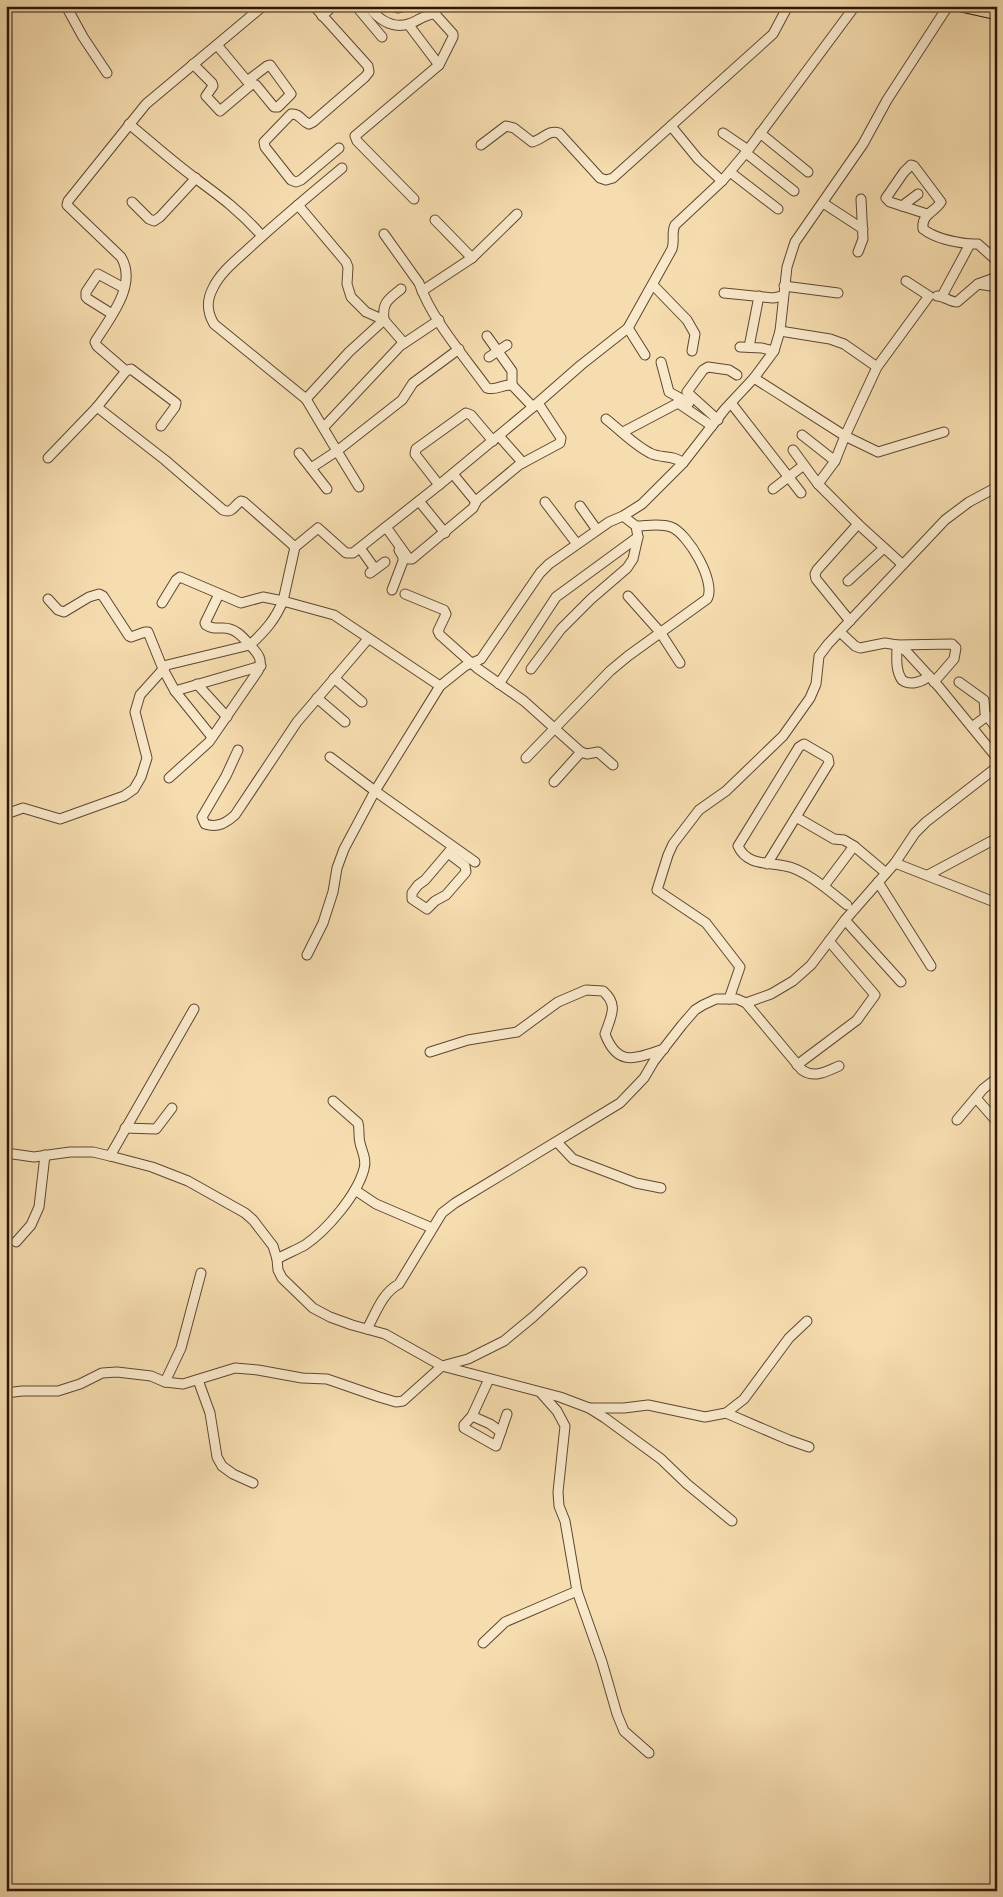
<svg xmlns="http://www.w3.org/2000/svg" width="1003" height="1897" viewBox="0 0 1003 1897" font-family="'Libre Bodoni',serif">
  <rect width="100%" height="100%" fill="#f6ddaf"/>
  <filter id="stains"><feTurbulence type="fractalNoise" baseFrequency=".004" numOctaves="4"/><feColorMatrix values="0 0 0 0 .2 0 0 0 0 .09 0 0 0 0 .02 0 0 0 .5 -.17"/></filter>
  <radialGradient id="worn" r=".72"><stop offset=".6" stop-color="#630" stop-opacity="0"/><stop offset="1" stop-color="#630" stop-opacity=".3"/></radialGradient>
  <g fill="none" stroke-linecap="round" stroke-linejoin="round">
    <defs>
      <g id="minor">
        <polyline points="66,6 83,37 107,73"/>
        <path d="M 314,6 L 368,66 L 369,72 L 365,77 L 313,122 L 309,124 C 301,121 300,113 291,114 L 264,142 L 265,147 L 291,180 L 296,182 L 301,180 L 339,148"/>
        <polyline points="356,6 382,37"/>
        <path d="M 368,6 C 378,19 392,29 409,24 C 418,21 425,14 435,14 L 453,34 L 453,37 L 439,65 L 355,136 L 357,141 L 414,199"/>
        <polyline points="391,6 398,8 406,6"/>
        <polyline points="322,16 333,6"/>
        <polyline points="408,24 439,65"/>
        <polyline points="217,45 247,81 256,85 274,107 278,107 291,94 270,65 267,66 247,81"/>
        <polyline points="193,64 212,83 213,86 206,96 220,111 252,84"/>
        <path d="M 129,124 C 151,142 172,161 195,178 C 221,197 240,211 262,236"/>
        <polyline points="671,126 698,159 722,181"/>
        <polyline points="723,133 748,150"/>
        <polyline points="760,133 808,172"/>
        <path d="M 481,145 L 506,126 L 514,128 L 532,142 C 542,140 549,129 559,133 L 600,178 L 606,180 L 613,178 L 773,34 L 788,6"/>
        <polyline points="746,153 794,191"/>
        <path d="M 342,168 C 310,195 277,222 246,251 C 234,262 220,273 213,288 C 206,301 207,312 214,324 L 306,399 L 349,352 L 384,320"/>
        <polyline points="730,172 778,209"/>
        <polyline points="132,202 149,219 154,221 160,217 196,178"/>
        <polyline points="823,203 863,229"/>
        <polyline points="298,205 346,262 348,267 347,284 351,297 366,312 384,320 404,343"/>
        <polyline points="902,206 918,194"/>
        <path d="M 927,214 L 890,202 L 886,198 L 904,172 L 911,165 L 914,166 L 941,202 C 935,212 921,214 923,229 C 936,239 954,242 970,244"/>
        <polyline points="435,220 472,258"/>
        <path d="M 384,234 L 419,283 C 432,320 464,356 487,388 C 496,391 503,384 512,385 L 533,407"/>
        <polyline points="858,252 863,239 861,199"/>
        <polyline points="978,284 997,287"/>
        <polyline points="653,285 687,320 695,334 692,351"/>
        <polyline points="784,286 838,293"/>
        <polyline points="422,291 472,258 517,214"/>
        <polyline points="724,293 773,298 783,296"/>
        <path d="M 937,296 C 944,296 950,302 957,302 L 978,284 L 997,277"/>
        <polyline points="942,296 970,244 978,244 997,261"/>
        <polyline points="112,314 88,299 86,297 86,292 98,274 124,288"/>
        <path d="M 384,320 C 382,302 388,300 401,289"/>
        <polyline points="628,328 645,355"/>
        <polyline points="780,331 830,339 844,344 877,367 845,436 878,452 944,432"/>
        <polyline points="487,336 512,371 512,385"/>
        <polyline points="740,347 762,348 774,351"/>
        <polyline points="749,347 759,296"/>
        <polyline points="489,357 507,345"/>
        <polyline points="661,362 669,392 689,403"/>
        <polyline points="877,367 929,296 906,281"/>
        <path d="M 126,371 L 97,346 L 95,342 C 109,319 138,285 121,257 L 70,208 L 67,205 L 68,201 L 146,104 L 263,6"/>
        <polyline points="754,378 845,436 835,461 818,484 858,524 902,564"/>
        <polyline points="306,399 337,451 402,400 413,383 459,349"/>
        <polyline points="731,403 801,493"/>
        <polyline points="97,407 126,371 131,369 176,403 175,407 161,426"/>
        <path d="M 606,419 C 620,430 634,445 650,453 C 661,459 673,454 683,463"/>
        <polyline points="718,420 687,392 703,370 708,367 729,370 737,375"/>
        <polyline points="324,427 400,346 439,320"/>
        <polyline points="623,432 678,403 712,426"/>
        <polyline points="802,435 835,461"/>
        <polyline points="499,436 523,463"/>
        <polyline points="793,450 818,484"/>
        <polyline points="299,453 327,489"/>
        <path d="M 48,458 L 97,407 L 165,460 L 223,510 C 233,514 234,505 241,501 L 244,502 L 295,547"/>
        <polyline points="311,468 337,451 359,487"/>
        <polyline points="453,474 476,502"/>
        <polyline points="439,485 415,454 416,449 466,413 471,415 493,441"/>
        <polyline points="773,489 800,468"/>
        <polyline points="419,501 445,533"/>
        <polyline points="545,502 577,544"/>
        <polyline points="580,506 597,530"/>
        <polyline points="386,527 409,559 412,559 473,508 477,500 519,465 560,443 561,438 538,403"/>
        <polyline points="360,548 375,569"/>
        <polyline points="370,573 385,562"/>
        <polyline points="848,581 884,548"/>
        <polyline points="392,590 403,561 403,557 399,550"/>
        <polyline points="405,594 444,610 446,614 438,631 440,635 477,668 524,701 581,752 587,754 598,752 613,765"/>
        <polyline points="628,596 660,632 680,663"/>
        <polyline points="48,599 58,610 64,612 89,597 99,594 103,596 129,636 131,637 145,632 148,632 163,669 175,691 212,737"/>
        <path d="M 162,603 L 176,580 L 180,577 L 241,603 L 263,597 L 283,601 L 295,547 L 318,528 L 346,553 L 353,553 L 439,485 L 533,407 L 581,365 L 628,328 L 672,249 C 675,241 671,233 675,225 L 722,181 L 748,150 L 855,6"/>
        <polyline points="850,621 816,579 815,574 817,570 858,524"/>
        <polyline points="840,632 855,646 860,648 885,643 897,645 906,651 939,687 997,758"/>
        <polyline points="531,669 561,629 591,599 627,568 633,559 638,537"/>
        <path d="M 929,676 C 922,682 910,686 902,680 C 895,670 897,657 897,645 L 952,644 L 956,648 L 954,659 L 934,682"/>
        <polyline points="334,678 362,702"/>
        <polyline points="959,682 984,700 985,713 997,729"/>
        <polyline points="197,684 227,717"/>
        <polyline points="499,684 556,597 638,537 636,526"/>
        <polyline points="175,691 261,666"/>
        <polyline points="317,698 345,722"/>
        <polyline points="972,727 987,716"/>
        <path d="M 238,750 L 226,776 L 202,817 L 205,824 C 218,828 226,823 235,815 L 297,722 L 368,639"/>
        <polyline points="330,757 375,791 475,862"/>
        <path d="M 526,758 L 610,671 L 628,656 L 707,599 C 717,583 688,533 671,527 C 660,523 647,526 636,526 L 623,516"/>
        <path d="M 169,778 L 209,742 L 258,671 C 264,659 257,653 250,645 C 265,631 275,620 283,601 L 334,615 L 440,686"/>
        <polyline points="554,782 581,752"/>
        <path d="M 6,817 L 9,813 L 23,808 L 60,819 L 124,796 L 134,789 L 141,777 L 147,758 L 135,712 L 140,695 L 167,665 L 250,645 C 242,636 235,628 223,628 C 216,628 212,629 206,625 L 205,623 L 219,594"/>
        <polyline points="796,817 834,839 844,840 854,846 886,873"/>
        <polyline points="448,853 465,866 466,872 446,895 435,901 427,909 412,899 412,893 418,885 425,880 453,847"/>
        <polyline points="895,863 997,903"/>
        <path d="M 767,864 L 829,763 L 828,758 L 804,744 L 799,747 L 738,846 C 747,866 768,862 785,866 C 805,869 832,893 847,905"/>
        <polyline points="928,875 997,838"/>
        <polyline points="878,882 931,966"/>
        <polyline points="824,886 854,846"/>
        <polyline points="845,920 901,982"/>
        <polyline points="307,955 323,923 333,892 337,868 344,849 375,791 440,686 465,666 481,659 540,573 549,564 609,522 623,516 642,504 683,463 725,409 754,378 774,351 780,331 787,267 795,242 863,144 887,100 948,6"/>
        <polyline points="729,999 740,967 706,923 657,890 668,855 673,844 699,810 726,791 783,736 810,698 816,684 819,656 828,644 945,520 969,502 997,487"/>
        <path d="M 746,1003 L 802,1070 C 815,1079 827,1071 839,1066"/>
        <path d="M 430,1052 L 468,1040 L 517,1032 L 558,1002 L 586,990 L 603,991 C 619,1005 611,1016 605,1034 C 618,1068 636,1058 664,1049"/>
        <polyline points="797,1065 857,1020 875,995 829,941"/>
        <polyline points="976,1098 997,1122"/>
        <polyline points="957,1120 983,1089 997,1078"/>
        <polyline points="125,1128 156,1129 172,1108"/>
        <polyline points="557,1142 573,1159 636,1183 661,1188"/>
        <polyline points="6,1153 34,1157 70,1152 93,1152 110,1156 152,1167 188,1181 245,1213 253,1220 273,1246 277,1259 278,1270 282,1278 313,1308 330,1317 352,1325 385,1334 442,1366 560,1397 589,1408 605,1418 661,1459 687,1484 732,1521"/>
        <polyline points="110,1156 194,1009"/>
        <polyline points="355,1190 376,1204 432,1228"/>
        <polyline points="16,1242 31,1225 39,1207 45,1155"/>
        <path d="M 277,1259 C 286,1254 296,1250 305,1245 C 327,1230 357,1195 364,1169 C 367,1159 362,1152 360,1143 C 358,1136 360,1130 358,1123 L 333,1101"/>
        <path d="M 367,1329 C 376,1313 382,1293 399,1284 L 442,1213 L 455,1203 L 620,1103 L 644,1078 L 654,1061 L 682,1025 L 695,1010 L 703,1005 L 716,999 L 737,999 L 746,1003 L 771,994 L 793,981 L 811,965 L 845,920 L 895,863 L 915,833 L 926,822 L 997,767"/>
        <polyline points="489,1379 472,1416 464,1425 464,1428 496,1446 507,1414"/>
        <polyline points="198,1380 210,1413 217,1457 222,1466 233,1474 253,1483"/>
        <polyline points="165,1382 181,1348 201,1273"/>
        <polyline points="6,1393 22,1391 58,1391 80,1384 102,1373 117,1372 151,1376 165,1382 183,1384 235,1368 258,1370 302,1378 327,1379 379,1397 396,1402 403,1401 442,1366 468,1359 504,1341 533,1317 582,1272"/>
        <polyline points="541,1393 557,1411 565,1426 558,1492 559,1506 565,1521 577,1591 602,1662 617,1714 624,1731 649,1753"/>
        <polyline points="589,1408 624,1408 648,1405 705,1417 726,1413 744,1399 789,1338 807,1321"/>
        <polyline points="726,1413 789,1440 809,1447"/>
        <polyline points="472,1416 490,1424 501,1432"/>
        <polyline points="483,1643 505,1622 577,1591"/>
      </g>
      <polyline id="major" points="961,6 997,14"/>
    </defs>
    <use href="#minor" stroke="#5e4632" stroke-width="11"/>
    <use href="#major" stroke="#2b1408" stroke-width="13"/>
    <use href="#minor" stroke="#f9e9cb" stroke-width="9"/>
    <use href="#major" stroke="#f6ddaf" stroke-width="11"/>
  </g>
  <rect width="1003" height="1897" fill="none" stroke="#f6ddaf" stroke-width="25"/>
  <rect x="8" y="8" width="988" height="1882" fill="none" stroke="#2b1408" stroke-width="2.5"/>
  <rect x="12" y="12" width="978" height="1872" fill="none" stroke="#2b1408"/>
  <rect width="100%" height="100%" filter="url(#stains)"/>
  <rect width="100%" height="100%" fill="url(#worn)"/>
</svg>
